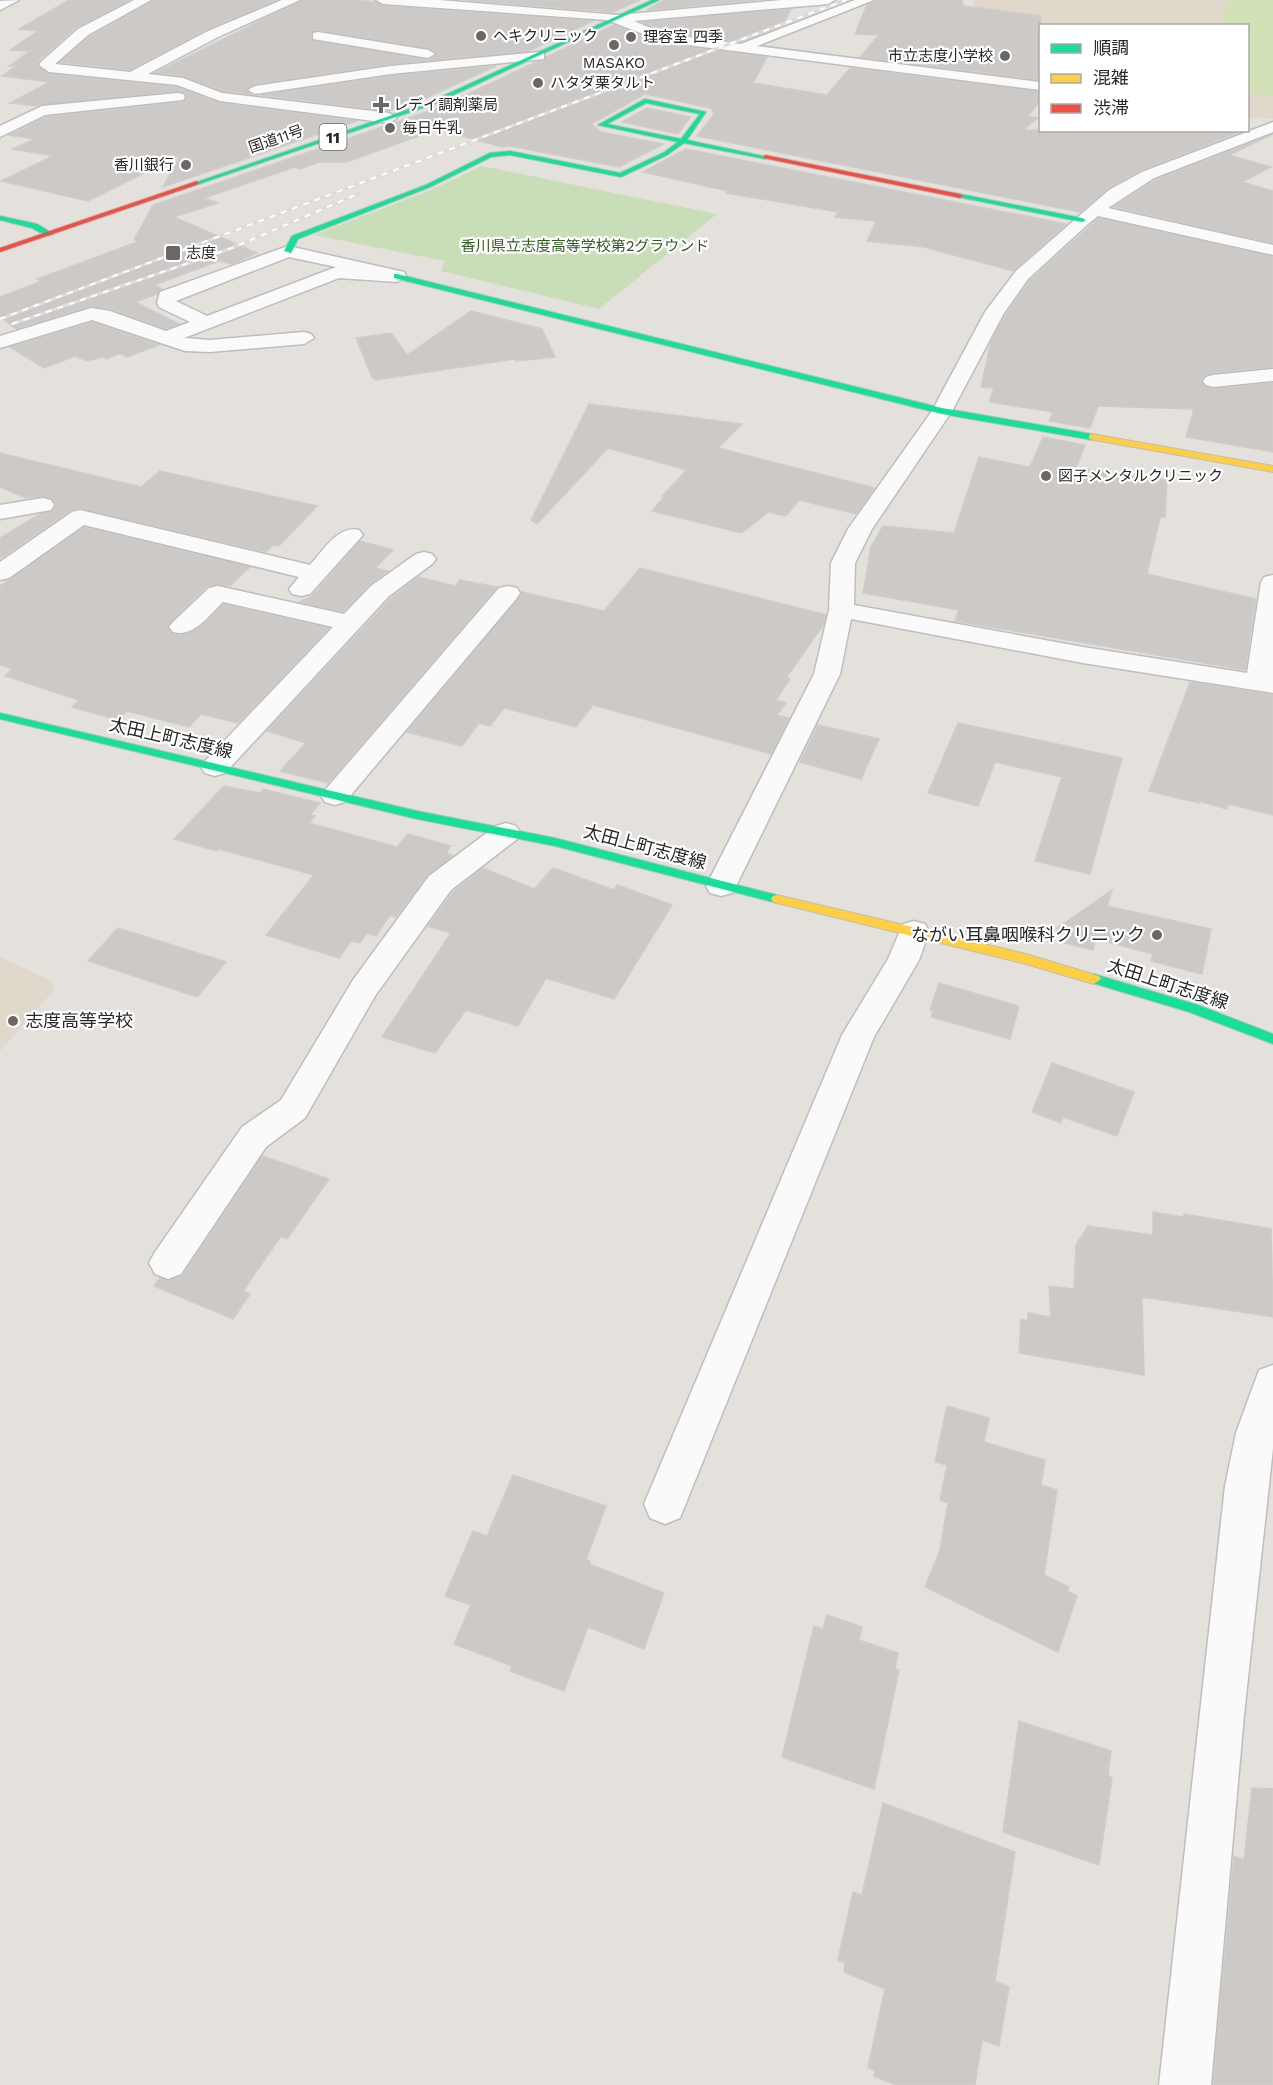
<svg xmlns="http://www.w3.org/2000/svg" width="1273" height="2085" viewBox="0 0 1273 2085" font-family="'Work Sans','Noto Sans JP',sans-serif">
  <rect width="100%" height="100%" fill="#e4e1dc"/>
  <g fill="#dfd8cb">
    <polygon points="972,0 1273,0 1273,119 1248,117 1248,26 1040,26 1040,85 954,74 985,38"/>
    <polygon points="0,957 52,981 53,991 0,1051"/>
  </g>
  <polygon fill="#c9deb8" points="482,166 717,214 599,309 441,271 445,261 314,235 433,189"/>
  <polygon fill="#d2e1b6" points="1229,0 1273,0 1273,96 1248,93 1248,26 1219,25"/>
  <g fill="#ccc9c6" stroke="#cfcdc9" stroke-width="1.5" fill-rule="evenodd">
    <polygon points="69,0 129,0 77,27 39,60 37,65 48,74 176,87 220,103 357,121 163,187 180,155 88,201 1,181 53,156 13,149 35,139 9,135 46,117 183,102 187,98 185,93 178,91 37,106 10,103 50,82 2,76 16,66 9,66 30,51 10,50 38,31 19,29"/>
    <polygon points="153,0 276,0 207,29 130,70 60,62 89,37"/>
    <path d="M 302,0 L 353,0 L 375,2 L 383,6 L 593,21 L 529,51 L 391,64 L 255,84 L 246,89 L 251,94 L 223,91 L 183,76 L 155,73 ZM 318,30 L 428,48 L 437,55 L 428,60 L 311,40 L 311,32 Z"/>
    <polygon points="466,0 640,0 613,12"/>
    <polygon points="665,0 757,0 647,10"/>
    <polygon points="876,0 962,0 963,6 1041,16 1041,80 860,57 879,35 855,34 867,5"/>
    <polygon points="791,9 783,25 741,42 666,32 643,22"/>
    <polygon points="614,25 664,44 767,57 753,83 827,95 850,68 1041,92 1041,100 1028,116 1038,118 1023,130 1244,130 1141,170 1108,188 1080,212 697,136 714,114 711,108 645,94 591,124 601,132 663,144 619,167 510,146 502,147 438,129 347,162 319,162 300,169 295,167 204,198 218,203 174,217 257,253 232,264 219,261 154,285 162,289 157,294 135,302 179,324 166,329 111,309 91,306 16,329 0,317 0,297 42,281 37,279 140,241 134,240 153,205 438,108 536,62 544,61 546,57"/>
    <polygon points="496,66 426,98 388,111 261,95 391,76"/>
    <polygon points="647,108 690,117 678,134 622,122"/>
    <polygon points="1273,134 1229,155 1271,167 1242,182 1273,191 1273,243 1114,207 1155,180"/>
    <polygon points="686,149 1066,224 1013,271 924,247 867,241 876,221 835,217 838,212 726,193 728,191 643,172"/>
    <polygon points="1099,218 1273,257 1273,367 1212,373 1204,376 1201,381 1205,387 1213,389 1273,383 1273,452 1186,437 1194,409 1098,406 1090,428 1049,421 1053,413 1048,411 989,402 994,388 981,387 991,341 1006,314 1030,280"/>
    <polygon points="471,311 542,329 555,357 516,361 515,359 375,380 372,377 356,338 391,333 407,355"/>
    <polygon points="92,322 159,345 127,357 120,353 107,359 102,357 87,361 75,356 44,368 10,347"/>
    <polygon points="589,404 742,424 718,448 875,488 856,514 799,500 786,516 768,512 742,533 652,511 665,496 662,496 687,470 608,448 537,524 531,520"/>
    <polygon points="1043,437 1085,445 1076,468 1167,480 1165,517 1160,517 1147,574 1256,599 1245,670 955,621 959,610 863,593 871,547 883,526 954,533 979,457 1030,467"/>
    <polygon points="0,453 141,487 160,471 317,506 279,546 273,545 266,552 79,508 71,510 1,558 0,538 40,514 51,512 56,504 52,498 43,496 26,498 0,487"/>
    <polygon points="84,527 250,567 230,586 218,584 207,586 167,626 173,634 181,635 196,630 224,604 329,628 238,723 201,714 189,727 127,711 117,720 72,707 79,700 5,676 12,669 0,665 0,586"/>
    <polygon points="360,541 393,550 375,568 388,571 370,584 343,612 299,602 312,596"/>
    <polygon points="640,568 826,615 824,624 786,678 790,679 776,700 786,703 777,715 789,718 771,754 593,705 576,727 504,708 490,726 479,723 462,746 407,732 522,592 604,611"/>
    <polygon points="418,577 455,586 460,580 497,587 328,783 280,771 306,743 267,731 391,598"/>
    <polygon points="1190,682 1273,695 1273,815 1229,804 1227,809 1199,801 1199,803 1149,791"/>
    <polygon points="958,723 1122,758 1090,874 1035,861 1062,777 995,762 978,806 928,793"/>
    <polygon points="818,725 879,739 861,779 800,762"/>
    <polygon points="224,786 260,793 263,789 320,803 310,815 315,816 309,823 397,847 408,834 451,846 446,853 453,856 427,875 396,917 390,915 376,936 367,933 360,943 351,941 339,958 266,935 314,875 219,849 217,851 174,839"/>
    <polygon points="483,868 534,889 553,868 614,890 617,885 672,905 614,999 546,978 518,1026 466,1010 435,1053 382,1037 451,933 428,926 453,892"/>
    <polygon points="1112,890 1107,906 1211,929 1202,974 1151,961 1153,954 1096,939 1093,950 1065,943 1068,932 1056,929"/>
    <polygon points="118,928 226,962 197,997 88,961"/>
    <polygon points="939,983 1019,1006 1010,1039 931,1017 933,1011 930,1010"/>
    <polygon points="1052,1063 1134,1092 1117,1136 1063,1117 1061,1123 1032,1112"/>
    <polygon points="262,1156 329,1179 287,1239 281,1236 243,1291 250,1294 233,1319 154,1286 160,1278 169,1281 183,1275"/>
    <polygon points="1153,1212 1184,1217 1184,1214 1271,1229 1273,1317 1142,1297 1144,1375 1019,1353 1021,1319 1028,1321 1028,1313 1051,1317 1049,1286 1074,1289 1076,1245 1088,1226 1153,1235"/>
    <polygon points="947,1406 989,1418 984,1442 1045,1460 1041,1485 1057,1490 1044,1575 1069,1587 1067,1591 1077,1596 1058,1652 925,1587 940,1550 948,1503 940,1500 947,1465 935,1462"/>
    <polygon points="513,1475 606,1506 586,1560 590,1561 589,1564 664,1593 644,1649 588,1627 564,1691 510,1671 512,1666 454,1644 471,1605 445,1596 473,1531 487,1536"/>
    <polygon points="827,1615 862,1627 859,1640 898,1653 895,1668 899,1670 874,1789 782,1757 814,1626 823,1629"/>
    <polygon points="1019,1721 1111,1751 1108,1776 1112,1778 1099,1865 1003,1832"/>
    <polygon points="1252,1788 1273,1789 1273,2085 1213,2085 1234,1856 1244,1860"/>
    <polygon points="883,1803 1015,1852 995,1981 1009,1987 999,2046 982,2040 975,2085 896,2085 874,2076 875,2071 868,2067 885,1989 844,1972 845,1963 838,1960 853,1892 862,1895"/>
  </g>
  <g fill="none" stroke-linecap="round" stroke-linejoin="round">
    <defs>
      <g id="street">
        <polygon points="19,0 0,10 0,1"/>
        <polygon points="134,0 151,0 88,35 55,64 130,72 208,31 282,0 300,0 218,37 148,74 183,78 222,93 389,113 397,118 389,123 220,101 177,85 49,72 39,65 41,62 78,29"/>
        <polygon points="376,0 439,0 618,15 782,0 835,0 828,4 634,21 665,34 741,44 855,0 874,0 757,46 1040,82 1040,90 664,42 607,20 383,4"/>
        <polygon points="318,32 428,50 435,54 428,58 313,39 313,33"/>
        <polygon points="539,52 544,53 544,59 391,74 255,94 248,90 255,86 391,66"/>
        <polygon points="178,93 183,94 185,97 183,100 45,115 0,137 0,126 42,106"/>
        <polygon points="1273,122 1273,132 1154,178 1108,208 1273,245 1273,255 1098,216 1088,224 1028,279 1004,313 952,411 872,529 855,563 854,605 1083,647 1247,673 1261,582 1264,577 1273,575 1273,693 1083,663 851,619 840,674 736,886 732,893 721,896 710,893 706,886 814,674 829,610 831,563 848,529 932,411 985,312 1016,271 1109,190 1142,172"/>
        <path d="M 288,246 L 404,272 L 406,276 L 397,282 L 339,278 L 184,338 L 210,340 L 304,332 L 311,334 L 314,338 L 304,344 L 210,352 L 185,351 L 92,320 L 0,348 L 0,336 L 91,308 L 110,311 L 166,331 L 190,322 L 159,307 L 157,303 L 160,292 ZM 289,257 L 336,267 L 207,316 L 176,301 Z"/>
        <polygon points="1273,369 1273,381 1213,387 1206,385 1203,381 1206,377 1213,375"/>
        <polygon points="43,498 51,500 54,505 51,510 0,519 0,505"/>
        <path d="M 80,510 L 310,565 C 323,551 338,525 359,530 L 363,535 L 310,594 L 301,596 L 292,594 L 289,589 L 299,577 L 84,525 L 9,578 L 0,580 L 0,562 L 72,512 Z"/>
        <path d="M 424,552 L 432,554 L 436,559 L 432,564 L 389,596 L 225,773 L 215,776 L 205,773 L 201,767 L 205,761 L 333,627 L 223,602 C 209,615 194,638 173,632 L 169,627 L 173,622 L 209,588 L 218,586 L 344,614 L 371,586 L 416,554 Z"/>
        <polygon points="508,586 517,588 520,593 517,598 345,802 335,805 325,802 321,796 325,790 499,588"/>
        <polygon points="506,823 516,826 521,833 516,840 451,890 375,996 305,1118 266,1147 181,1274 168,1279 155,1274 149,1263 155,1252 242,1127 281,1100 353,980 429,876 496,826"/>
        <polygon points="914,921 925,924 929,932 919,960 874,1037 680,1518 665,1524 650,1518 644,1504 842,1035 888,959 903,924"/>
        <polygon points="1273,1365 1273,1448 1244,1715 1211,2085 1159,2085 1225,1486 1236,1433 1259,1370"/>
      </g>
      <g id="fast">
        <polygon points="652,0 659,0 434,104 199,184 194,183 430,102"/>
        <path d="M 645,99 L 706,112 L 687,140 L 768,157 L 765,159 L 684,143 L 667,155 L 621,177 L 510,155 L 491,157 L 430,187 L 298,239 L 291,253 L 284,251 L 292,236 L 426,185 L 490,153 L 510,151 L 620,173 L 663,153 L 678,142 L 598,125 ZM 646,103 L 700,114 L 681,139 L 607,124 Z"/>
        <polygon points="960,194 1082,218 1086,220 1082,222 958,197"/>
        <polygon points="0,216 37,224 54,234 47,236 32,228 0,220"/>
        <polygon points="397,274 942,408 1092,434 1096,437 1092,440 942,414 394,278 394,274"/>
        <polygon points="0,713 417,811 555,838 777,895 783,899 777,903 555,846 417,819 0,719"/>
        <polygon points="1094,974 1198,1005 1273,1034 1273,1044 1189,1012 1089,982 1087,979"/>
      </g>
      <g id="slow">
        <polygon points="1092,434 1273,466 1273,472 1089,439 1089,435"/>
        <polygon points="777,895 1026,954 1099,976 1101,979 1094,984 1026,964 773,902 771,899 773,896"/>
      </g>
      <g id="jam">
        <polygon points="765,155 960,194 963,196 960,198 763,158"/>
        <polygon points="197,181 199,184 0,252 0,248"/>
      </g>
    </defs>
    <use href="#street" stroke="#bebebe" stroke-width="3"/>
    <use href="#fast" stroke="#bebebe" stroke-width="2"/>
    <use href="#slow" stroke="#bebebe" stroke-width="2"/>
    <use href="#jam" stroke="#bebebe" stroke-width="2"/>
    <use href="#street" fill="#fbfafa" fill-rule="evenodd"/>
    <use href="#fast" fill="#16e098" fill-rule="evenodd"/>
    <use href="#slow" fill="#ffcf43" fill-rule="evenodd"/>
    <use href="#jam" fill="#f24e42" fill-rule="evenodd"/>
    <defs>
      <g id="rail">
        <polyline points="0,319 846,0"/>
        <polyline points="12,324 232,248 360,193"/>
      </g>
    </defs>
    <use href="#rail" stroke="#dcdcdd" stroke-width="3"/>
    <use href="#rail" stroke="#fff" stroke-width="2" stroke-dasharray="6" stroke-linecap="butt"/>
  </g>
  <g fill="#696866" stroke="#fff" stroke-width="2">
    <circle cx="481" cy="36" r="6"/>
    <circle cx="631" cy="37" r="6"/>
    <circle cx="614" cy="45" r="6"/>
    <circle cx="1005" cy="56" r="6"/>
    <circle cx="538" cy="83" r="6"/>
    <path d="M378 96h6v6h6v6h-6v6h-6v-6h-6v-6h6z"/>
    <circle cx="390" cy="128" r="6"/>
    <circle cx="186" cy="165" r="6"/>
    <rect x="165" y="245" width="16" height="16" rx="3"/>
    <circle cx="1046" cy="476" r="6"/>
    <circle cx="1157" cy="935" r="6"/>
    <circle cx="13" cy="1021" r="6"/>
  </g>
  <g text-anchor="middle" stroke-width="4.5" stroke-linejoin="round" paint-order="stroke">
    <g font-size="15" fill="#272727" stroke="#fff" text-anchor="start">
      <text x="493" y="41">ヘキクリニック</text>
      <text x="643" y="42">理容室 四季</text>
      <text x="993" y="61" text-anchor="end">市立志度小学校</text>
      <text x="614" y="68" text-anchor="middle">MASAKO</text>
      <text x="550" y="88">ハタダ栗タルト</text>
      <text x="393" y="110">レデイ調剤薬局</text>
      <text x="402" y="133">毎日牛乳</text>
      <text x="174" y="170" text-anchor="end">香川銀行</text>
      <text x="186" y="258">志度</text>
      <text x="1058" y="481">図子メンタルクリニック</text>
    </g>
    <g font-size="15" fill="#272727" stroke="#fff">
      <text transform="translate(276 139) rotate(-19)" y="5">国道11号</text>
    </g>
    <g font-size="15" fill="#2e5c1f" stroke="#fff">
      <text x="585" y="251">香川県立志度高等学校第2グラウンド</text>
    </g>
    <rect fill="#fff" stroke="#686868" stroke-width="1.5" x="319.5" y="124" width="27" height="26" rx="4.5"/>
    <g font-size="16" font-weight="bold" fill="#272727">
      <text x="333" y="143">11</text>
    </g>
    <g font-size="18" fill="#272727" stroke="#fff">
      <text transform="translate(171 738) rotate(13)" y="6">太田上町志度線</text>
      <text transform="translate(645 847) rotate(15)" y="6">太田上町志度線</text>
      <text transform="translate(1168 984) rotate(18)" y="6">太田上町志度線</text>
    </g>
    <g font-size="18" fill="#272727" stroke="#fff" text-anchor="end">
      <text x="1145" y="941">ながい耳鼻咽喉科クリニック</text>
      <text x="25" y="1027" text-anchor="start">志度高等学校</text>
    </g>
  </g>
  <rect x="1039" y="24" width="210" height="108" fill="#ffffff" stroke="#a9a9a9" stroke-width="1.5"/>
  <rect x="1051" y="44" width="30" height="9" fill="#16e098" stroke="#a9a9a9" stroke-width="1.5"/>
  <text x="1093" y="54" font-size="18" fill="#272727">順調</text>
  <rect x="1051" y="74" width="30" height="9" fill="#ffcf43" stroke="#a9a9a9" stroke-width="1.5"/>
  <text x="1093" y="84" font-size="18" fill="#272727">混雑</text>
  <rect x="1051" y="104" width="30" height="9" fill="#f24e42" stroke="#a9a9a9" stroke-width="1.5"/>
  <text x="1093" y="114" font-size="18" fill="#272727">渋滞</text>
</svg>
